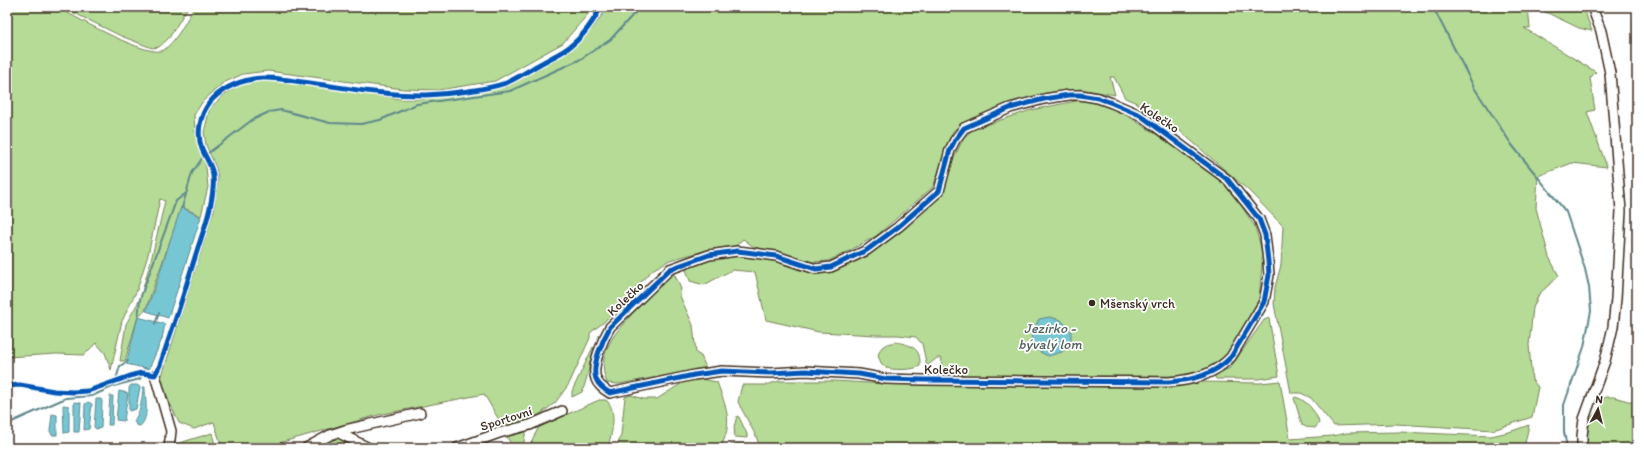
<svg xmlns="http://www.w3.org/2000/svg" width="1644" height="455" font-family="Itim,sans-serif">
	<rect width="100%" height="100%" fill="#fff"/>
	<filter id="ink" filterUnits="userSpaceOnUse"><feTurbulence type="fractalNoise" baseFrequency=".025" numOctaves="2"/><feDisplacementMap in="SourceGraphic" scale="8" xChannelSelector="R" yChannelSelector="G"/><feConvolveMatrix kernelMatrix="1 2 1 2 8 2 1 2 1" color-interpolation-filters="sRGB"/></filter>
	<g filter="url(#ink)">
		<g fill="#b5db96" stroke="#78825a">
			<path d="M7,7H53L62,10C78,18 149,59 164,50C177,40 186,21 194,7H594L563,43L495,81L438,90L403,89L268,71L243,74L223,83L203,101L194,115L195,132L206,167L208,187L201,216L182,207L145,311L138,316L125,361H120L126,324L140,299L152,256L165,201L160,199L148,255L137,290L122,321L111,370L105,353L96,343L84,355L57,354L7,357Z"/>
			<path d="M62,7H188L169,38L159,47L152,48L121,36Z"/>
			<path d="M608,7H1528L1530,28H1524L1596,72L1590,78L1595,110L1587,112L1607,167L1572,163L1538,176L1536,208L1549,257L1559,276L1539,294L1533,308L1529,345L1532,380L1538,387L1532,417L1493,430L1396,424L1334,426L1311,398L1301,393H1291L1274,304L1275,287L1281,265L1283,226L1249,191L1173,125L1142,113L1139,104L1125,98L1114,77H1110L1115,95L1080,89L1043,96L1019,101L965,122L953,131L933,187L876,236L847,252L828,261L813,262L754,247L743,239L734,247L704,251L670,260L652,270L604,322L590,333V338L569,384L555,403L532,420L503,427L484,394L378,415L279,443L270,448H222L214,422L194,429L179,423L160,382L214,210L218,177L216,168L206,145L204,132L210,108L225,94L241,85L257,81H279L400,99H423L507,87L573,48L592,29Z"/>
			<path d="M1535,7H1580L1586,15L1592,31L1579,28Z"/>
			<path d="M1634,17H1637V44H1633Z"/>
			<path d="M1081,100L1101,104L1120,111L1162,138L1223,183L1241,205L1255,227L1263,254L1259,299L1238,338L1223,359L1194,376L946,377L941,370L942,358H937L927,366L922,344L916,337L898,335H876L819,332L766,320L755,272L732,270L704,285L690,281L685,267L703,261L746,255L767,258L799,270L815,273L831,272L868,256L906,228L943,192L953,160L964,137L974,129L1031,110Z"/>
			<path d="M669,275H675L681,289L680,296L693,325L696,353L701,356L706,368L619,384L607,383C593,352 622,324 642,304C651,294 660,284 669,275Z"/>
			<path d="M1269,318L1279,376L1258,379H1216L1214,375L1230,368L1264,320Z"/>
			<path d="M896,342C912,345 921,348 920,366C915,370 891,371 885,367C881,365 880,360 878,356C880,345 886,344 896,342Z"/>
			<path d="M593,347L594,349C589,363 588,378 582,392L572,397V391Z"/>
			<path d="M700,379L717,382C726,407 734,423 720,448H617L621,434L625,397L631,395L643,399H657L685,381Z"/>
			<path d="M779,381H835L885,384L1175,386L1202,382L1260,383L1280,381L1290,439L1332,436L1347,433L1399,432L1491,436L1509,432L1529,425L1524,448H760L756,436L738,402L742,385H766Z"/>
			<path d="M1295,397C1306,399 1317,413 1319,423L1315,428L1306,427L1302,425L1294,398Z"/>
			<path d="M1605,397H1614L1635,403L1637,401V448H1588L1587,436L1590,418L1596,413Z"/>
			<path d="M599,400H606C618,410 612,436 607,448H530L533,438L539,427Z"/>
			<path d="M737,416L739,417L747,434V438L735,437L734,427Z"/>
			<path d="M526,429L523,448H513L506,435Z"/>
			<path d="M212,433L216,448H173L176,444Z"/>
			<path d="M334,438L343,439L347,448H314Z"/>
			<path d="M738,444H748L750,448H729L730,445Z"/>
		</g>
		<g fill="#77c6d3" stroke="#5f888b">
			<path d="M181,207L201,217L168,318L146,311L158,278Z"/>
			<path d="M138,317L165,324L162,339L149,369L126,364Z"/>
			<path d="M1050,317L1061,320L1071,331V344L1062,352L1048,356L1038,351L1031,343L1032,333L1039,319Z"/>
			<path d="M131,385H137L140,387L136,409L129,411V388Z"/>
			<path d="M143,387H145C145,398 150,418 140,426L136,425L134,421C141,410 142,400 143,387Z"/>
			<path d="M119,391L128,393L124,421L116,420Z"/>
			<path d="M110,396H113L112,425H108Z"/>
			<path d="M96,399H101L102,401L101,428L96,429L94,427Z"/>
			<path d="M74,402L81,403L79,432H74Z"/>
			<path d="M88,402L92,404L89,429L84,430L85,404Z"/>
			<path d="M63,405L69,406V432L64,433Z"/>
			<path d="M52,414L57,415V435H52L50,431Z"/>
		</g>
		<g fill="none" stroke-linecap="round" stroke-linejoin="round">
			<g stroke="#5f888b" stroke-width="2">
				<path d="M1433,7L1475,89L1512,145L1566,212L1585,269L1589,287L1591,311L1584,347L1564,405V432L1567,448"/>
				<path d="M182,208L192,173L203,157L252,120L269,112L281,110L330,123L361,124L380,120L417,104L510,91L579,60L610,40L640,7"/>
				<path d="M138,319L140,299L176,201L185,194"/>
				<path d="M155,324L159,313"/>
				<path d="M114,386L140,379L145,368"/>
				<path d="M7,424L66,398L92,396L114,386L120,366L128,361"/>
			</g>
			<g stroke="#3b2a1e" stroke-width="12">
				<g id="minor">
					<path d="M1069,95H1080L1098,98L1112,103L1140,115L1228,180L1259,219L1265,235L1268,261L1269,275L1264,302L1231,357C1214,375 1193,380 1169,382L924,380L886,379L859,374L805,371L771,373L722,371L694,375L610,393C605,390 598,385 596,379C591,366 603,339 610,327L670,269L709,255L737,251L746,252L776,256L816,269L831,267L867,250L898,227L939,191L950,150L955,140L964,128L1010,108L1044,99Z"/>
					<path d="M155,375L171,431L169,448"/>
					<path d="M339,433L369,448"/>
					<path d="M306,448L330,435L345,430L420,413"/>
					<path d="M457,448L499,433L530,425L562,411"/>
					<path d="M1582,448V436L1584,419L1605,361L1613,327L1616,299L1621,211L1610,73L1601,31L1592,7"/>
				</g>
			</g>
			<use href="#minor" stroke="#fff" stroke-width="9"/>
			<g stroke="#fff" stroke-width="8">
				<g id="cycleway">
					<path d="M1069,95H1080L1098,98L1112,103L1140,115L1228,180L1259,219L1265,235L1268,261L1269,275L1264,302L1231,357C1214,375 1193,380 1169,382L924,380L886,379L859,374L805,371L771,373L722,371L694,375L610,393C605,390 598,385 596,379C591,366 603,339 610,327L670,269L709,255L737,251L746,252L776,256L816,269L831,267L867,250L898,227L939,191L950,150L955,140L964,128L1010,108L1044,99Z"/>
					<path d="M7,386L20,385L54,391L73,392L88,391L133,375L142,373L155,375L160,365C173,328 185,291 196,254C203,232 211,211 213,189C215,168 209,165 202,149C196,133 200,115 210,102C221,89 237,82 253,79C269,76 287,80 302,82C343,87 385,96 426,95C449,94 485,90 506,83C518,78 529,70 540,64C547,60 555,56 562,52C579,42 592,24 601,7"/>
				</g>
			</g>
			<use href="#cycleway" stroke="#0057b8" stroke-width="5"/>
		</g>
	</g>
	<circle fill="#3b2a1e" stroke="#fff" stroke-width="1.5" cx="1092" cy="303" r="4"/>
	<g text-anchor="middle" stroke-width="3.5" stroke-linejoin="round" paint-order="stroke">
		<g font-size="13" fill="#3b2a1e" stroke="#fff">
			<text transform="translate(1160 117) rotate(34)" y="5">Kolečko</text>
			<text transform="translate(625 298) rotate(-43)" y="5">Kolečko</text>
			<text x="946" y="374">Kolečko</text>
			<text transform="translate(506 418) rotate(-18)" y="5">Sportovní</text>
		</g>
		<g font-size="13" fill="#3b2a1e" stroke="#fff" text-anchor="start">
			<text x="1100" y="308">Mšenský vrch</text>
		</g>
		<g font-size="14" font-style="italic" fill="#50615d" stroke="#fff">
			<text x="1050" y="333">Jezírko -<tspan x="1050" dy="16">bývalý lom</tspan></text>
		</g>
	</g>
	<rect width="1644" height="455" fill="none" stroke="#fff" stroke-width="24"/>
	<rect x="12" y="12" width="1620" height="431" fill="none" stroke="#3b2a1e" stroke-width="1.5" filter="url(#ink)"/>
	<g transform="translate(1598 409) rotate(7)" stroke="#ffffff" stroke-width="3" paint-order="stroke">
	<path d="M0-3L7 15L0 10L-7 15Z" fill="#3b2a1e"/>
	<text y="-6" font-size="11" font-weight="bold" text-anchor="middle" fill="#3b2a1e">N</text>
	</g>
</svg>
